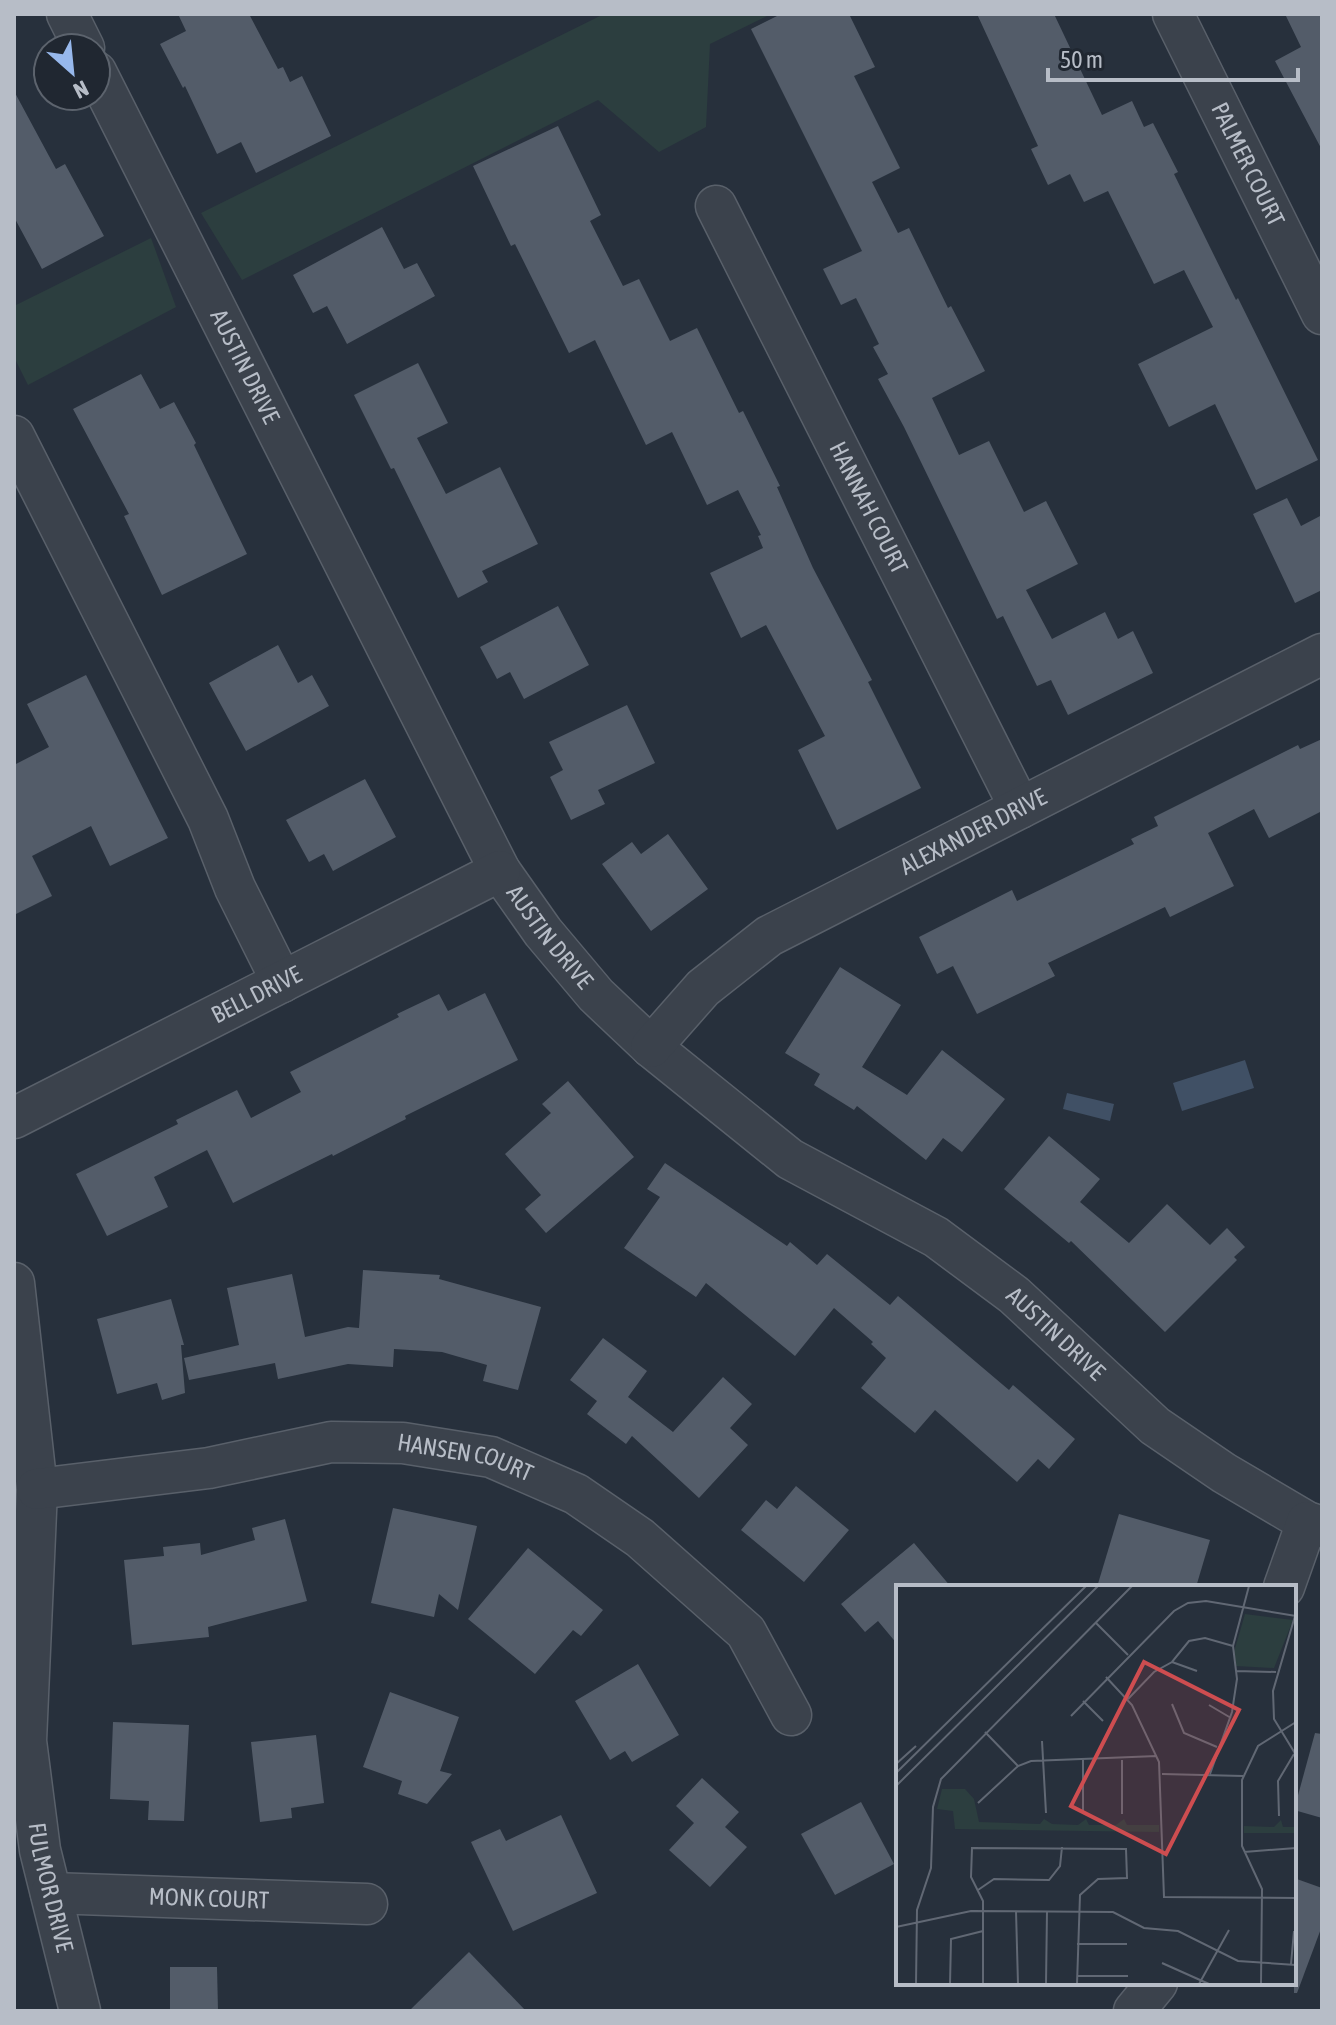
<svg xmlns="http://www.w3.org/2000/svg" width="1336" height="2025" font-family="'Asap Condensed',sans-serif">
	<rect width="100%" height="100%" fill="#27303c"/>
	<g fill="#2c3e3f">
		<path d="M604,14H771L710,44L706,127L659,152L598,100L242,280L201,213Z"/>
		<path d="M151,238L176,307L28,385L14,357V306Z"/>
	</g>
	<g fill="#405065">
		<path d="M1245,1060L1254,1088L1182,1111L1173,1083Z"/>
		<path d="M1067,1093L1114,1104L1110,1121L1063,1109Z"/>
	</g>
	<g fill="#535c69">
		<path d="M178,14H249L278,69L283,67L290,82L302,76L331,136L256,173L241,142L217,154L185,86L183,88L160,44L186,31Z"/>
		<path d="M781,14H849L875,67L854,76L900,168L872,182L898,233L909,228L948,308L951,306L985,371L932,398L959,455L989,441L1024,512L1046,501L1078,564L1026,590L1052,639L1105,612L1118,639L1133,631L1153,673L1068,715L1051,680L1037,686L1003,616L997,619L904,427L878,379L888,374L873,347L879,344L856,298L841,305L823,269L862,251L751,29Z"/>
		<path d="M977,14H1054L1102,115L1132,101L1144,127L1153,123L1178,172L1174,174L1236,300L1238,298L1318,460L1256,490L1215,404L1169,427L1138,364L1213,327L1184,270L1154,284L1108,191L1084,202L1070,174L1048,185L1031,149L1038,146Z"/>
		<path d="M1285,14H1322V150L1275,61L1301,47Z"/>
		<path d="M14,91L56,169L65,164L104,236L42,269L14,217Z"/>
		<path d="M558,126L601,215L590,221L623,286L639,279L670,341L697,328L739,413L743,411L780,486L777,487L813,568L872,680L868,682L921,788L837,830L798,750L825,736L766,625L741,638L710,573L763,548L758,536L761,535L738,490L707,505L672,432L646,445L595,340L569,353L515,244L511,246L473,166Z"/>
		<path d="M382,227L404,269L417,263L435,296L347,344L327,306L313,313L293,275Z"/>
		<path d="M418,363L448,423L417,438L446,494L500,467L538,544L482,571L488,582L458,598L394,468L391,469L354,395Z"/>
		<path d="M141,374L160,409L174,402L196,443L194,445L247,554L162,595L124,516L129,514L73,409Z"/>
		<path d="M1287,498L1301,526L1322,515V590L1295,603L1253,514Z"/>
		<path d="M558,606L589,665L524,699L510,672L497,679L480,647Z"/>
		<path d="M278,645L298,683L312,675L329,706L246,751L209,683Z"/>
		<path d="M86,675L168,838L110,866L91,826L32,856L52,896L14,915V765L49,747L27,704Z"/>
		<path d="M627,705L655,763L598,790L605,804L571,820L550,777L563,770L549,742Z"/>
		<path d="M1322,739V811L1269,838L1254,809L1208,833L1234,886L1170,917L1165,907L1048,963L1055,976L977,1014L953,966L937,974L919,937L1012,890L1017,901L1134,844L1131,839L1158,826L1154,817L1298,745L1300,749Z"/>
		<path d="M365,779L396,837L333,871L324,854L309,862L286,820Z"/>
		<path d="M668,834L708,889L651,931L602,864L632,842L641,854Z"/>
		<path d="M840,967L901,1005L862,1067L907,1095L942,1050L1005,1099L962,1152L943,1138L926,1160L857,1106L854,1110L814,1085L820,1074L785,1053Z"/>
		<path d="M485,993L518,1060L405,1116L406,1119L333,1156L332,1154L233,1203L207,1150L154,1177L168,1207L107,1236L76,1174L178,1124L176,1120L237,1090L251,1118L301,1092L290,1072L399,1017L397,1014L439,994L448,1011Z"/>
		<path d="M568,1081L634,1157L546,1233L525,1209L541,1195L505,1154L551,1113L542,1104Z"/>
		<path d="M1049,1136L1100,1179L1080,1202L1129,1243L1167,1204L1210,1245L1227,1228L1245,1247L1234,1257L1237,1260L1165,1332L1071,1241L1069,1243L1004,1189Z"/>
		<path d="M665,1163L787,1246L790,1242L817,1265L827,1254L890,1305L898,1296L1009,1390L1013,1385L1075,1439L1049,1469L1038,1459L1017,1482L935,1410L915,1433L861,1388L886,1358L871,1344L873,1342L834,1308L795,1356L706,1283L696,1297L624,1248L660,1197L647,1189Z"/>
		<path d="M363,1270L440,1275L439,1279L541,1307L518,1390L483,1381L487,1365L442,1352L394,1349L393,1367L348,1364L278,1379L275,1363L189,1380L184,1358L239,1345L227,1288L292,1274L305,1337L348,1327L359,1328Z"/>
		<path d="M171,1299L184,1345H181L185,1393L162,1400L157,1383L117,1394L97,1319Z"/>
		<path d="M603,1338L647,1371L628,1397L673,1432L723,1377L752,1404L730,1428L748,1445L699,1498L632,1436L626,1444L587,1414L597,1401L570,1380Z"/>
		<path d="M796,1486L849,1530L804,1582L741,1530L766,1500L777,1509Z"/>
		<path d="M393,1508L477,1526L458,1610L439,1594L434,1617L371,1603Z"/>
		<path d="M1119,1514L1210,1540L1196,1587H1097Z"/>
		<path d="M285,1519L307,1601L208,1627L209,1637L132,1645L124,1560L164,1556L163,1547L200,1543L201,1555L255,1540L252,1528Z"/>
		<path d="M914,1543L951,1587H898V1645L878,1621L865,1632L841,1604Z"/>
		<path d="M528,1548L603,1610L581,1636L573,1630L535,1674L468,1619Z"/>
		<path d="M638,1664L679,1735L632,1762L625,1751L610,1760L575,1701Z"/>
		<path d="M390,1692L459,1717L440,1771L452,1774L427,1804L398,1794L402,1781L363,1767Z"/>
		<path d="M113,1722L189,1725L184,1821L148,1820L149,1801L110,1799Z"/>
		<path d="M1315,1733L1322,1734V1818L1294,1810Z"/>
		<path d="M316,1735L324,1803L291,1808L292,1818L260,1822L251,1742Z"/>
		<path d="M702,1778L739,1812L725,1827L747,1847L710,1887L669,1850L694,1823L676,1806Z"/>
		<path d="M861,1802L894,1864L835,1895L801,1834Z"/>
		<path d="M561,1815L597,1893L513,1931L471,1842L500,1829L506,1841Z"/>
		<path d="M1294,1878L1322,1888V1926L1297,1993H1294Z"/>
		<path d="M469,1952L526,2011H409Z"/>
		<path d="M170,1967H217L218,2011H170Z"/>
	</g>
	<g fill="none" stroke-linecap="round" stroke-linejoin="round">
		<g stroke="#59606a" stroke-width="43">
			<g id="minor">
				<path d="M67,14L84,48"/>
				<path id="s1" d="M1173,14L1322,314"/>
				<path id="s2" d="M96,72L500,871L543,932L596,995L651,1047L790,1159L936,1237L1014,1295L1155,1426L1224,1473L1307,1522L1322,1527"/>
				<path id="s3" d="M716,206L1020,808"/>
				<path d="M14,436L208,819L235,888L282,982"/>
				<path id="s4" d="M651,1047L703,988L769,936L1322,654"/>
				<path id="s5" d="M14,1118L500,871"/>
				<path id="s6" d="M14,1283L37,1489L26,1741L40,1850L80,2011"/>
				<path id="s7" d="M37,1489L209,1468L331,1442L403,1443L491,1457L576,1494L640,1538L746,1632L791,1715"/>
				<path d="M1284,1587L1307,1522"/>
				<path id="s8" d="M51,1893L367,1904"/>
				<path d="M1134,2011L1157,1983"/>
			</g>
		</g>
		<use href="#minor" stroke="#3b424c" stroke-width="40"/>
	</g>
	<g text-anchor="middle" stroke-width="6" stroke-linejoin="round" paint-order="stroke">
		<g font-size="24" fill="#b7bdc7" stroke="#202731">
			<text dy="8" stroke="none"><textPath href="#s1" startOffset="168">PALMER COURT</textPath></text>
			<text dy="8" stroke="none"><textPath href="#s2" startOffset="330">AUSTIN DRIVE</textPath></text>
			<text dy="8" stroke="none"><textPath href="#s3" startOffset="338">HANNAH COURT</textPath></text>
			<text dy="8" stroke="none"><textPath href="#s4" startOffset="392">ALEXANDER DRIVE</textPath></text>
			<text dy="8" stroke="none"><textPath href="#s2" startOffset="978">AUSTIN DRIVE</textPath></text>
			<text dy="8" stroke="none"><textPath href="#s5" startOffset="272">BELL DRIVE</textPath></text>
			<text dy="8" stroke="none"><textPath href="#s2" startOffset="1626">AUSTIN DRIVE</textPath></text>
			<text dy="8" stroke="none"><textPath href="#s7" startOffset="434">HANSEN COURT</textPath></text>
			<text dy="8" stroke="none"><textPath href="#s6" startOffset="608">FULMOR DRIVE</textPath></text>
			<text dy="8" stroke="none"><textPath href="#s8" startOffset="158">MONK COURT</textPath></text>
		</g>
	</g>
	<g transform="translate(896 1585)">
		<rect width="400" height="400" fill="#27303c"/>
		<path d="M349,29L397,35L378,83L340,81L338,67ZM46,204H69L78,214L83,237L144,239L148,234L156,239L182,240L190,234L193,240H220L228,234L231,240H263V247L59,244L57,226L41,224ZM385,235L387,242H400V248H348V241L378,242Z" fill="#2c3e3f"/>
		<path fill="none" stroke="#616874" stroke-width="2" d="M399,31L377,106L378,134L400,170M199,37L232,70M276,77L301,86M340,86L380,87M210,92L236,120L263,177L268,312L400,313M232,114L258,87L276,77L293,56L309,53L337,61M187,116L207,136M276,119L288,148L321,162M313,120L335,133M175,131L278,26L292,18L310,16L400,31M89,147L122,181M146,156L150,228M0,179L20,161M0,188L190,1M266,189L347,191M314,189L336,127L341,94L337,61L353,1M0,201L202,1M82,218L122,181L135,176L261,171M187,229V175M226,229V175M383,231L382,196L398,169M348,267L400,263M82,305L98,294L153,295L164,281L166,262M120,326L122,399M0,342L75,326L217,327L248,343L282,346L342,376L400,380M181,359H231M266,378L313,399M395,379L398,346M181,391H232M20,399L21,325L35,283L37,222L45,194L236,1M54,399L55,354L87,346M87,399V316L75,292L76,263L230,264L231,293L202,294L184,310L181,399M150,399L151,326M303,399L333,345M365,399L366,304L346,261V195L362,161L400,137"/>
		<path fill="#ce4d50" fill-opacity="0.15" stroke="#ce4d50" stroke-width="4" d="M248,77L343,125L270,269L175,221Z"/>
		<rect width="400" height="400" fill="none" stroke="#b7bdc7" stroke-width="4"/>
	</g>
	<rect width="1336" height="2025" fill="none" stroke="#b7bdc7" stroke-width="32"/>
	<g transform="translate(72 72) rotate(153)"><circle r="38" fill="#202731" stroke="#5c636d" stroke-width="2"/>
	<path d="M0-6L14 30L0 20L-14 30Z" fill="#97b8ec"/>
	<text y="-12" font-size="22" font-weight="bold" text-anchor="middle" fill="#b7bdc7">N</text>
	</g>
	<path d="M1048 68v12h250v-12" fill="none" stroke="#b7bdc7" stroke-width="4"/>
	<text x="1060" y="68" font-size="24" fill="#b7bdc7" stroke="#202731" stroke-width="6" paint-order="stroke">50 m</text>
</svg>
